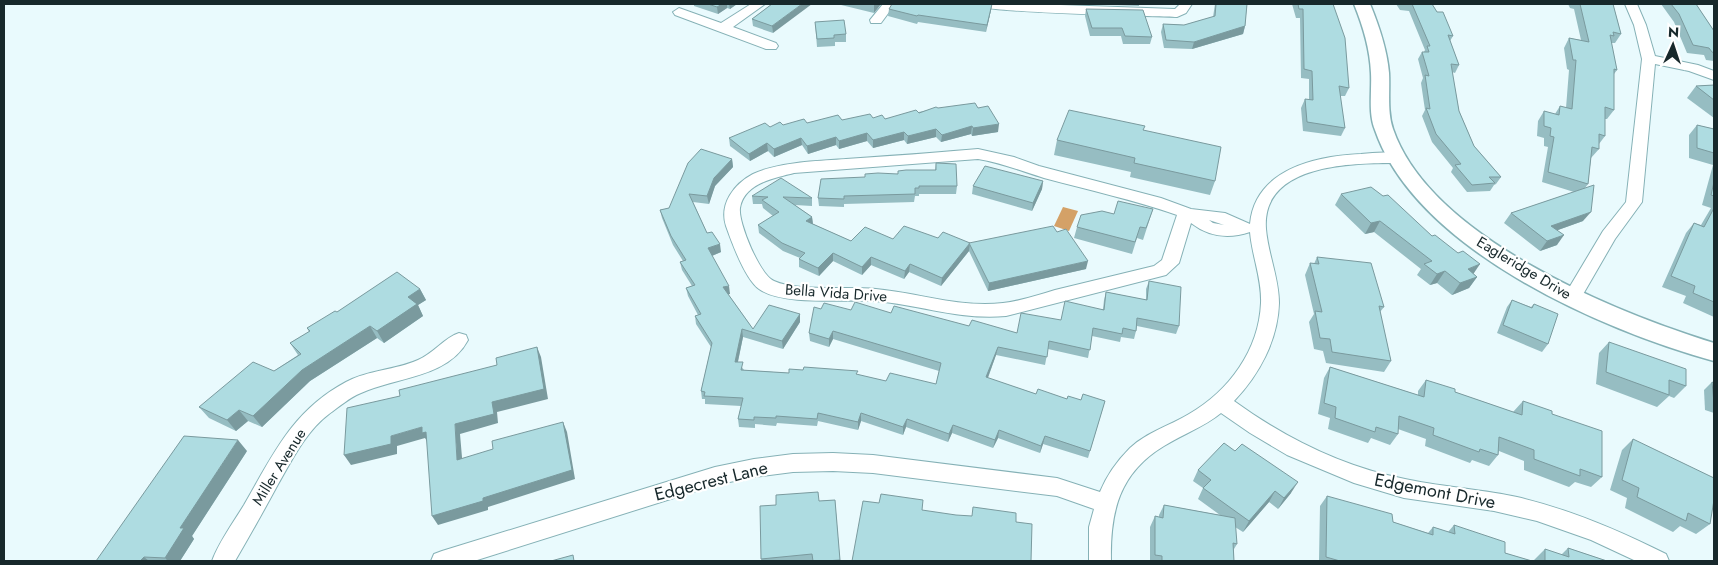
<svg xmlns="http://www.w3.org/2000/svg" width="1718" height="565" font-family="Jost,sans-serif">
	<rect width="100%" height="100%" fill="#e9fafd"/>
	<path fill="#d4a167" d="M1063,207L1078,211L1069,231L1054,226Z"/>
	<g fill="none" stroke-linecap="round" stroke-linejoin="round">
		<g stroke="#85b1b6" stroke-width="2">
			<g id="minor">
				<path d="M751,4H765L733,27L776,43L778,46L776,49H766L675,15L673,12L679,8L721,23Z"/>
				<path d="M883,4H895L881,23H871L870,20Z"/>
				<path d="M970,4H1032L1175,9L1180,4H1192L1186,13L1177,17C1152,16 978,13 970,4Z"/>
				<path d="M1625,4H1637L1646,25L1655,56L1698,65L1714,71V80L1689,71L1655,64L1642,202L1615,239L1578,303L1572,304L1566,303L1563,298L1603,231L1626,202L1642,59L1634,25Z"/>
				<path d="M978,149L1014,157L1039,166L1161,198L1191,209L1225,213L1250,224C1255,169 1316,156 1361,154C1375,153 1390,151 1403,155L1406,158L1403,161L1398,163C1354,163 1261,163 1266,229C1268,254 1279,278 1279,303C1278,340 1259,375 1234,401C1285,438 1343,467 1405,479C1442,487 1480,489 1517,497C1569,509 1618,530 1666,554L1669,561H1636L1591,540L1537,521L1494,511L1404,498L1354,483L1287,455L1250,433L1221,413C1204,427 1183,434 1164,446C1119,473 1110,512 1111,561H1089V527L1094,509L1057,496L873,473L833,471L793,472L754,477L715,485L474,561H431L434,554L442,551L715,467L754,459L793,454L833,453L873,455L1057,478L1100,492C1107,475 1117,461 1130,448C1147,432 1169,426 1189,414C1229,391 1259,350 1261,303C1262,279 1252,256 1250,232C1229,239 1209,237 1191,223L1179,263L1166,275L1006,316C957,320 922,305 875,301C846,299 783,306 759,289C745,279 732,243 726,226C719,204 734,184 753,174C778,162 819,161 846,159C890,156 934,153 978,149ZM978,159C1002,163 1021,171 1044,178C1089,190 1134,200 1177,215L1162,260L1154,266C1121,274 1088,282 1055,290C1038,295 1021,301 1003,303C960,308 919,293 876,289C848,286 798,292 774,281C760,275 738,223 740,208C744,183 775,178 794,173ZM1209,220L1224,225L1213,223Z"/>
				<path d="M459,333L466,335L468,340C448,378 396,377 361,393C350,397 339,407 329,414C305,432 291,462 276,488C263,512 249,537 235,561H212C219,542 233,523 244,505C273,455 292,411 346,382C368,370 396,370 418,360C434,353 444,338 459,333Z"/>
			</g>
		</g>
		<g stroke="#85b1b6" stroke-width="3">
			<path id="major" d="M1354,4H1370C1379,26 1387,49 1389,73C1390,91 1387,111 1393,129C1430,237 1614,312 1714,343V361C1601,330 1416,249 1375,130C1368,113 1372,92 1371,73C1370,49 1363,26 1354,4Z"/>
		</g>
		<use href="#minor" fill="#fff" fill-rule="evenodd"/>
		<use href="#major" fill="#fff" fill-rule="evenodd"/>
	</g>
	<g fill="#96bdc2">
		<path d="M694,4H737L730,9L727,8L718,14L694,6Z"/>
		<path d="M772,4L773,33L753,26L752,19Z"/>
		<path d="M837,4H881L874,13Z"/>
		<path d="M992,4L991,10L986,32L918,22L917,24L888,16L889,9Z"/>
		<path d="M1082,4H1139V6Z"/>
		<path d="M1215,4H1247L1245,26L1243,34L1192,49L1164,48L1161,32L1163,24L1184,25L1213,17Z"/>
		<path d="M1292,4H1333L1349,88L1345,96H1340L1345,128L1341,136L1303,131L1301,108L1305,99L1309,100V79L1301,78L1300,18H1296Z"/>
		<path d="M1396,4H1432L1453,36L1450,41L1459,65L1455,73L1452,72L1459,111L1474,146L1501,177L1496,184L1494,185L1490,191L1467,192L1451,172L1453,168L1432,142L1422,116L1425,110L1421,83L1423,78L1418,59L1422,52H1424L1425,50L1409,11L1400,10Z"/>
		<path d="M1568,4H1613L1621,34L1615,43H1611L1617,70L1614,74V110L1607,119H1605V136L1599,144V149L1591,158L1588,184L1585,188L1583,221L1558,230L1557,245L1540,251L1504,223L1511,213L1574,192L1542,182L1548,147L1544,146V138L1537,136L1538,121L1544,111L1555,114L1560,106L1566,108L1569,70L1567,69L1564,48L1569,38L1581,40L1574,9L1570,8Z"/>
		<path d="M1661,4H1696L1714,31V61L1706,60L1704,55L1687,53L1674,22Z"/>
		<path d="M1086,9L1152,37L1150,44H1123L1121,36H1090L1085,16Z"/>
		<path d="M815,22L846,34V42H835V46L817,47Z"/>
		<path d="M1714,85V118L1687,98L1696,86Z"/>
		<path d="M938,108H978L998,132L972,136L971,134L941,142L936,137L907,144L904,140L873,148L867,141L839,149L836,145L808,154L802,145L774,157L768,151L750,161L730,146L729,138L770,127L842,120L873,118L885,119Z"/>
		<path d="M1697,125L1714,129V317L1683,303L1686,296L1662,287L1686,233L1694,223L1701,225L1711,208L1702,205L1713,165L1689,158V135Z"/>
		<path d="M1143,130L1215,181L1210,195L1130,177L1131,172L1054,155L1057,140Z"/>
		<path d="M732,159L733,167L715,186L709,204L693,202L707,233L721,252L712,256L730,294H728L753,329L800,314V322L783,349L743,337L738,362L744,370L789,373L858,375L886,381L936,384L939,371L833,339L829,347L810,341L809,333L821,309L891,313L969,326L1017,333L1103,309L1104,300L1106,292L1146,300V289L1149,281L1179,326L1176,334L1137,326L1136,331L1134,339L1121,337L1120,342L1092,336L1088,358L1048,349L1045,365L996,355L988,378L1036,394L1067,399L1105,401L1088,458L1043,444L1040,453L998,438L993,448L952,433L948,442L906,427L903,435L861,421L858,430L818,421L817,426L777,423L776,426L755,424V428L739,427L738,419L741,406L705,404V399H702L701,391L711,347L696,324L695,316L698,315L688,296L686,288L692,286L682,270L680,262L683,261L673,245L662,218L660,210L669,208Z"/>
		<path d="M936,163L957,186L956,194H919V196H915L914,202L844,204V207L819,206L818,198L865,177L935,170Z"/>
		<path d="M1043,181L1042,189L1032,211L972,194L973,186Z"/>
		<path d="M1341,194L1432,236L1477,277L1469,288L1452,295L1437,283L1430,285L1417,275L1421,269L1374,232L1365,234L1335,205Z"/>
		<path d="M752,196L812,198V206L795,205L812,217L813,224L851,241L938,238L969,243L1086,269L988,291L969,251L941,286L909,272L904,279L871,265L862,275L833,261L819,276L799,267V259L800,258L783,251L759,233L758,225L773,216L763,208L762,204H753Z"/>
		<path d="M1153,209L1143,240L1137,238L1132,254L1074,238L1077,227L1114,214Z"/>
		<path d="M1317,257L1384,307L1380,312L1391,361L1384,372L1326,363L1323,351L1314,349L1309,322L1314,314L1305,275L1310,263L1314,264Z"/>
		<path d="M420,289L426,300L418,305L423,316L384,343L377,338L310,381L262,427L248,421L236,431L209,418L199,407L274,371L298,355L290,343L309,332L307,328L337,312Z"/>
		<path d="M1512,300L1531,307L1534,304L1548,344L1542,352L1497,333L1507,307Z"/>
		<path d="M1609,342L1686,386L1674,398L1669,396L1657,407L1596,384L1599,353Z"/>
		<path d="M1330,367L1418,395V391L1426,380L1455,392L1513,412L1523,401L1552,414L1602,477L1591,487L1575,482L1569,487L1524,470V461L1499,451L1498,455L1489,466L1472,460L1470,463L1425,446L1426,439L1398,429V434L1390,445L1371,438L1368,443L1328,429L1330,418L1318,414L1324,378Z"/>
		<path d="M1712,382L1714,383V413L1705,410L1704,390Z"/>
		<path d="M1633,439L1710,524L1696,534L1680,526L1673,532L1625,508L1627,498L1610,490L1622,450Z"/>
		<path d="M247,451L192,536L194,539L180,561H96Z"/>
		<path d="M1198,470L1291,493L1278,509L1269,502L1243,532L1235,527L1237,544L1234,549V561H1150V527L1155,516L1159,517V515L1164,505L1220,515L1198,499L1203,488L1193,481Z"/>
		<path d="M1327,496L1393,522L1428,533L1433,527L1448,532L1454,525L1505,553L1532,561H1319L1320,506Z"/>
		<path d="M835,500L840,561H762L761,559L819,501Z"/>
		<path d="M1568,548L1607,561H1534V560L1545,549L1561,555Z"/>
	</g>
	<g fill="#7a9a9e">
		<path d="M722,4H727V8L718,14L717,7Z"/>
		<path d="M729,4H737L730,9Z"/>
		<path d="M802,4H812L773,33L772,26Z"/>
		<path d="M875,4H881L874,13V5Z"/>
		<path d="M992,4L991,10L986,32L987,25Z"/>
		<path d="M1245,26L1243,34L1192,49L1194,42Z"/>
		<path d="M999,124L998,132L972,136L973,128Z"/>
		<path d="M972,126L971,134L941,142L942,135Z"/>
		<path d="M936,129V137L907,144L908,136Z"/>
		<path d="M904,132V140L873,148V140Z"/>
		<path d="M867,133V141L839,149V141Z"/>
		<path d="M836,137V145L808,154L807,146Z"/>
		<path d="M801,138L802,145L774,157V149Z"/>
		<path d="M767,143L768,151L750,161L749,154Z"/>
		<path d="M732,159L733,167L715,186L709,204L707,196L714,178Z"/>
		<path d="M1043,181L1042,189L1032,211L1033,203Z"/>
		<path d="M1591,212L1583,221L1544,235L1551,226Z"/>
		<path d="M812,217L813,225L806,221Z"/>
		<path d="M1380,221L1374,232L1365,234L1371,223Z"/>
		<path d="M1564,235L1557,245L1540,251L1547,241Z"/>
		<path d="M970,243L969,251L941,286L942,278Z"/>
		<path d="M720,244L721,252L709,257L708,248Z"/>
		<path d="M833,253V261L819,276L818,268Z"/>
		<path d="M871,257V265L862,275V267Z"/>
		<path d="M1088,261L1086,269L988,291L989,283Z"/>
		<path d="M910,264L909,272L904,279L905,271Z"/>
		<path d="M1480,264L1472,276L1468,269Z"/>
		<path d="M1445,271L1437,283L1430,285L1437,274Z"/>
		<path d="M1477,277L1469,288L1452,295L1460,283Z"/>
		<path d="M729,286L730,294L725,295L723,287Z"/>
		<path d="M420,289L426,300L418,305L423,316L384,343L377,331L408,297Z"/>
		<path d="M800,314V322L783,349L782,341Z"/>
		<path d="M370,326L377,338L310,381L262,427L253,416L302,370Z"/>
		<path d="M742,329L743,337L736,370L735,362Z"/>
		<path d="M833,331V339L829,347V339Z"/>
		<path d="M537,347L541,357L548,399L497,412L498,423L460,434L463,469L457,460L455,424L492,402Z"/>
		<path d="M998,347L996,355L985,385L986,377Z"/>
		<path d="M239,410L248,421L236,431L227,420Z"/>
		<path d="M861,413V421L858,430V422Z"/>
		<path d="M907,419L906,427L903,435V427Z"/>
		<path d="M563,422L567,432L575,479L488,507V510L438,525L432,516L483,498Z"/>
		<path d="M953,425L952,433L948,442L949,434Z"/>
		<path d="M422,427L426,432L428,443L425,438L397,446V454L351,465L344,455L391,436Z"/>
		<path d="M999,430L998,438L993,448L995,440Z"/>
		<path d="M1045,436L1043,444L1040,453L1041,446Z"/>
		<path d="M238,440L247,451L192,536L194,539L180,561H168L165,558L180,528Z"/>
		<path d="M1298,482L1291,493L1278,509L1284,498Z"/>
		<path d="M1275,491L1269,502L1243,532L1249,521Z"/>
		<path d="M144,557L149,561H140Z"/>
	</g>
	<g fill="#aedce1" stroke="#7a9a9e">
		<path d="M708,4H722L717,7Z"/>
		<path d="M772,4H802L772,26L752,19Z"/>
		<path d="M892,4H992L987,25L918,15L917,16L889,9Z"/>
		<path d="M1216,4H1247L1245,26L1194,42L1166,40L1163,24L1184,25L1215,16Z"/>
		<path d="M1298,4H1333L1345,38L1349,88L1339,86L1345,128L1307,122L1305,99L1313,100L1312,71L1304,69L1303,9H1299Z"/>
		<path d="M1412,4H1432L1437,12H1443L1453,36L1448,35L1459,65L1451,64L1459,111L1474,146L1501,177H1489L1495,183L1472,185L1455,165L1461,164L1436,134L1426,108L1430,109L1425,75L1429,76L1422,52H1429L1427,46H1430Z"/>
		<path d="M1580,4H1613L1621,34L1613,32L1614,36L1610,35L1617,70L1614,69V110L1605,107V136L1599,134V149L1592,147L1588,184L1548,172L1554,137L1550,136L1551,128L1544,126V111L1559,115L1560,106L1572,109L1576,60H1573L1569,38L1589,42Z"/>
		<path d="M1671,4H1696L1714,31V53L1712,52L1709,48L1693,45L1679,14Z"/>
		<path d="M1086,9L1143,10L1152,37L1125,36L1122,28H1092Z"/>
		<path d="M844,20L846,34L834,35V38L817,39L815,22Z"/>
		<path d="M1714,85V100L1696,86Z"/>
		<path d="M975,103L978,108L988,106L999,124L973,128L972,126L942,135L936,129L908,136L904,132L873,140L867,133L839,141L836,137L807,146L801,138L774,149L767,143L749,154L729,138L765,123L770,127L780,122L783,125L804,119L807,123L838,115L842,120L870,114L873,118L882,115L885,119L916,110L919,113L936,107L938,108Z"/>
		<path d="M1069,110L1145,126L1143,130L1221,147L1215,181L1134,163L1135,158L1057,140Z"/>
		<path d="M1697,125L1714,129V153L1697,148Z"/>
		<path d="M701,149L732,159L714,178L707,196L689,194L707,233L712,232L720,244L708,248L729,286L723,287L753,329L769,305L800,314L782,341L742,329L735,362H743L741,370L789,373V369L803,370L804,367L858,371L856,374L886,381L890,373L936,384L941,363L833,331L829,339L809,333L814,307L821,309L824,303L851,310L855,302L891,313L894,306L969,326L972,320L1017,333L1021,313L1061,320L1065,301L1104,310L1106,292L1147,300L1149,281L1181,287L1179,326L1137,318L1136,331L1123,328L1122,334L1093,328L1090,350L1049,341L1047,357L998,347L986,377L1036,394L1038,389L1067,399L1068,396L1081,400L1083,394L1105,401L1090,451L1045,436L1041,446L999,430L995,440L953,425L949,434L907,419L903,427L861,413L858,422L818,413L817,419L776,416V418L754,417V420L738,419L743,398L704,396L705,392L701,391L712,343L695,316L701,314L686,288L695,285L680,262L686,260L671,236L660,210L669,208L688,163Z"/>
		<path d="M936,163L956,164L957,186H919V188H915V194L844,196V199L818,198L821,179L865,177V174L878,173L898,174V171L906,170H936Z"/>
		<path d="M985,166L1043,181L1033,203L973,186Z"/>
		<path d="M781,178L812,198L783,197L812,217L806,221L851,241L865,227L893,239L904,226L938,238L943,232L970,243L942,278L910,264L905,271L871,257L862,267L833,253L818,268L799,259L805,253L782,243L758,225L779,212L762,200L768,197L752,196Z"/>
		<path d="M1714,182V196L1711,195Z"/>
		<path d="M1594,185L1591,212L1551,226L1564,235L1547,241L1511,213Z"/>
		<path d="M1371,187L1383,196L1388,195L1432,236L1435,235L1458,253L1463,251L1480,264L1468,269L1477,277L1460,283L1445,271L1437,274L1424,264L1432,261L1380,221L1371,223L1341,194Z"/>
		<path d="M1118,201L1153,209L1146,228L1140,227L1135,242L1077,227L1081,215L1102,211L1114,214Z"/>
		<path d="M1714,208V302L1693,293L1695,286L1671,276L1694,223L1704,227Z"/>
		<path d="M1053,226L1057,232L1066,229L1088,261L989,283L969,243Z"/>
		<path d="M1317,257L1371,263L1384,307L1379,306L1391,361L1332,352L1330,339L1320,338L1315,311L1322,312L1310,263L1319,264Z"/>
		<path d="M397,272L420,289L408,297L417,304L377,331L370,326L302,370L253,416L239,410L227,420L199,407L253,362L274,371L301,354L290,343L310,331L307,328L335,311L337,312Z"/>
		<path d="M1512,300L1532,308L1534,304L1558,314L1548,344L1503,325Z"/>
		<path d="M1609,342L1686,369V386L1669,380V395L1606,372Z"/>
		<path d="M537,347L544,389L492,402L494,414L455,424L457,460L493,449L492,441L563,422L572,470L483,498V501L432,516L426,432L422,433V427L391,436V444L344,455L347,408L400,396L399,390L497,365L496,358Z"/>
		<path d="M1330,367L1424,397L1426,380L1455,389V392L1522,415L1523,401L1552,411V414L1602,431V477L1580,469V476L1534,459V450L1499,437L1498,455L1480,449L1479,452L1433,435L1434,428L1399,416L1398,434L1376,427L1375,432L1335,418L1336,407L1324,403Z"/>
		<path d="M1712,382L1714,383V403Z"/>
		<path d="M184,436L238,440L180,528H184L165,558L144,557L140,561H96Z"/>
		<path d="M1633,439L1714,478V500L1710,524L1688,513L1686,521L1637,497L1639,488L1622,480Z"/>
		<path d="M1224,443L1235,451L1242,444L1298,482L1284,498L1275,491L1249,521L1203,488L1211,480L1198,470Z"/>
		<path d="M818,492L819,501L835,500L840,560L825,561H813L812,554L761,559L760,506L776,505V495Z"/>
		<path d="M881,494L923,500L922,510L956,515L972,516L973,507L1016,513V522L1032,524L1031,561H852L863,501L879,503Z"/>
		<path d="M1327,496L1392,514L1393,522L1433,535V527L1455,534L1454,525L1505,542V553L1532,561H1340L1326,557Z"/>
		<path d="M1164,505L1235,518L1237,544L1233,543L1234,561H1162V556L1155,555V516L1163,518Z"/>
		<path d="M1568,548L1607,561H1545V549L1569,557Z"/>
		<path d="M573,555L574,561H551Z"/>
	</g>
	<g text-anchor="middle" stroke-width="4.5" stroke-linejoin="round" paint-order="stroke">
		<g font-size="15" fill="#17282b" stroke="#fff">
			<text transform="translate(1524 268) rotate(31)" y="5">Eagleridge Drive</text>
			<text transform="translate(836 293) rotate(4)" y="5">Bella Vida Drive</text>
			<text transform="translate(279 467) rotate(-58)" y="5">Miller Avenue</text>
		</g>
		<g font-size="18" fill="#17282b" stroke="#fff">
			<text transform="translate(711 481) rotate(-14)" y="6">Edgecrest Lane</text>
			<text transform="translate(1435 491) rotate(11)" y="6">Edgemont Drive</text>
		</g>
	</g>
	<rect width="1718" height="565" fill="none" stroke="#17282b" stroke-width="10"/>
	<g transform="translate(1673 45) rotate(3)" stroke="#ffffff" stroke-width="4" paint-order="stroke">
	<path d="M0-4L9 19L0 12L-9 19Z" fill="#17282b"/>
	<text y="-8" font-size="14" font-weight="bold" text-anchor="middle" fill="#17282b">N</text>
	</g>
</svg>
